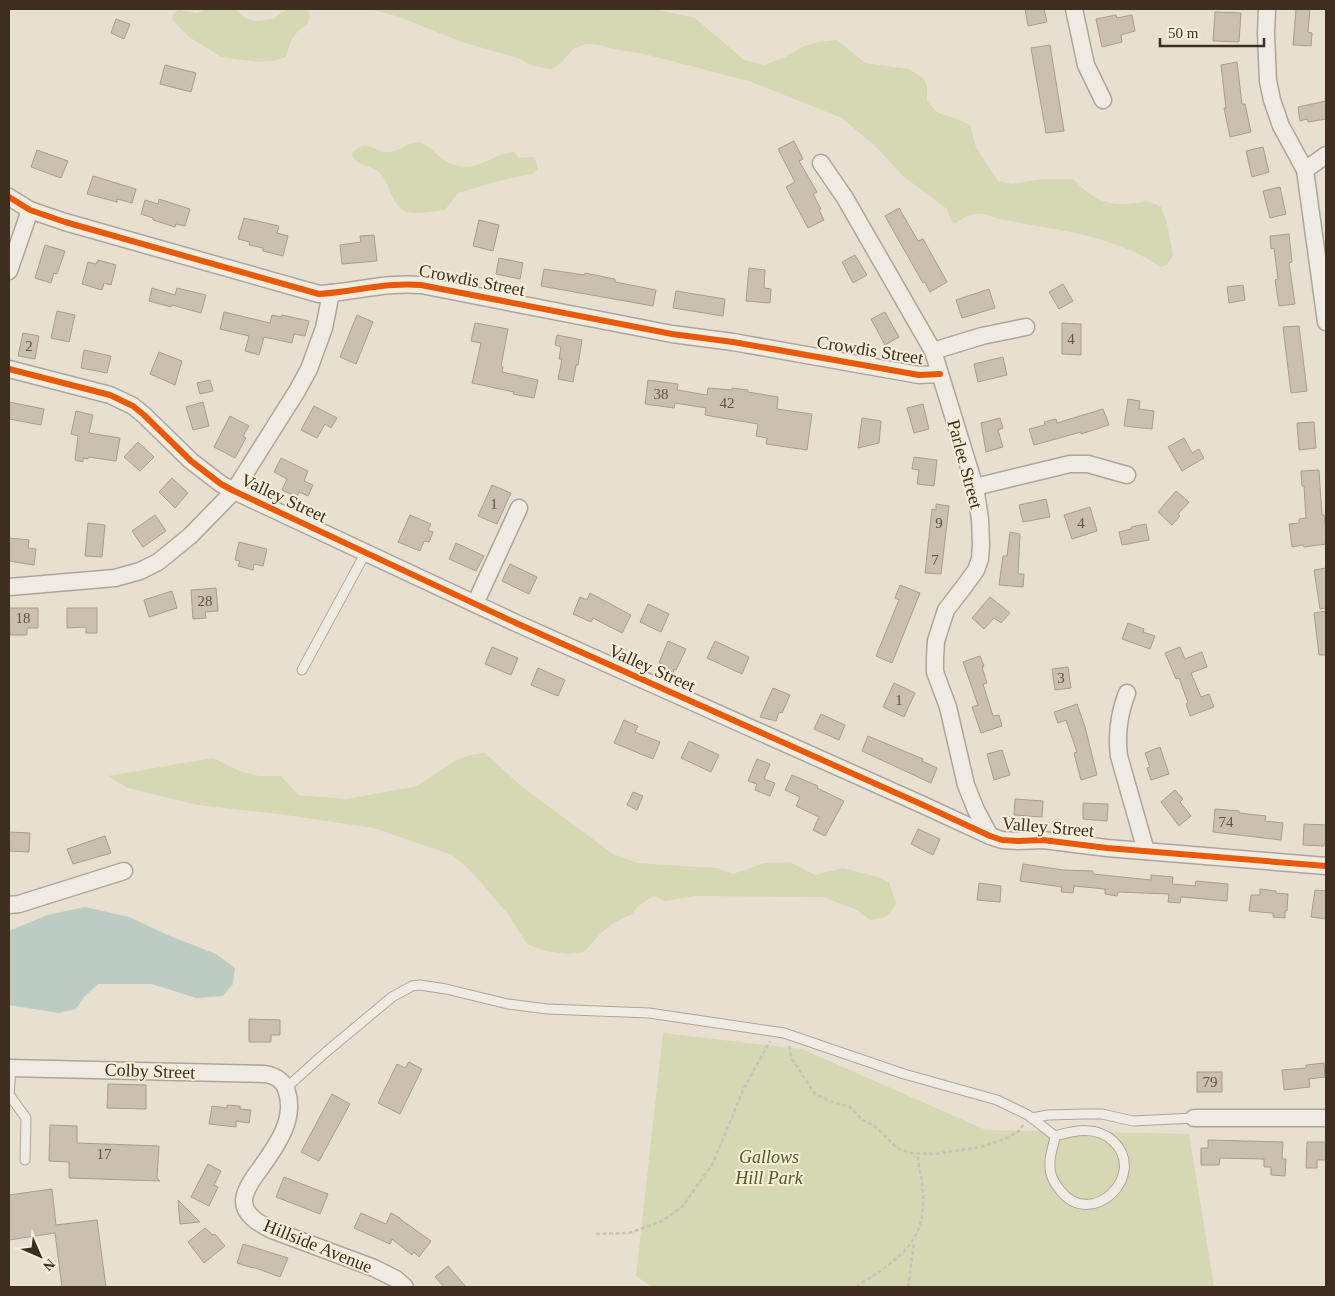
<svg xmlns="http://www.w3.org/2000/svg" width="1335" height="1296" font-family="'Times New Roman',serif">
	<rect width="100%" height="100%" fill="#e7e0d1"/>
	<g fill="#d6d7b3">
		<path d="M207,9H236C248,24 257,21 274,19C282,10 295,5 308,11L310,16L307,25C293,32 290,43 286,57L273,61L257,62L221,57L189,37L172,20L174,13L179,10L197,13Z"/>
		<path d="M371,9H654L695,18L744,60L765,65L785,57L802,47L818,42L837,40L865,63L909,69L923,78L927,86V101L938,113L957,119L970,125L976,147L998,181L1011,184L1043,179H1073C1090,196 1102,205 1128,204C1144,203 1145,198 1161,207L1167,223L1173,255L1167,265L1160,267C1114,234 1052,230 999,219C979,212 973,211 956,223L951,221L947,209L903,176L876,147L842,118L749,81L644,54L618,50L595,44H586L573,49L560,64L555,67L550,69L533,66L518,58L462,42L399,17Z"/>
		<path d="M419,142C433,147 440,161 454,165C480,172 493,153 514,152L519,158L533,157L536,161L538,169L533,174L506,179L458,193L445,210C433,211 419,215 407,212C392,207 390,185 381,174C374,165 353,166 352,153C369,137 372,153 389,152C400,152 405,143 419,142Z"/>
		<path d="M485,753L521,786L613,854L637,863L717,868L733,874L764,863L790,862L815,875L843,868L878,877L889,882L896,903C890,917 884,918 870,920L855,909L823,897L695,896L664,901L654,896L639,905L632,914L615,922L602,932L584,952L567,954L545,951L527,944L507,913L470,870L452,855L374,828L286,815L198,805L128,788L108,776L213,758L242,772L259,776H281L298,795L347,799L417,786L453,762L470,755Z"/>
		<path d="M663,1033L802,1049L986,1130L1189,1134L1214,1287H652L636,1276Z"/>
	</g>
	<path fill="#bcccc2" d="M85,907L129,917L170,936L216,954L235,968L233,984L223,996L196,998L152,984H98L84,997L76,1009L59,1013L9,1005V931L47,915Z"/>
	<g fill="#cbbfb2" stroke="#a89c90">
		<path d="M1025,9H1044L1047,22L1028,26Z"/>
		<path d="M1296,9H1310L1308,32L1312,33L1311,46L1293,45Z"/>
		<path d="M1215,12L1241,13L1239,42L1213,41Z"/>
		<path d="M1116,15L1117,18L1132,15L1135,31L1121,35L1122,42L1102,47L1096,19Z"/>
		<path d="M116,19L130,24L124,39L111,33Z"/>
		<path d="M1050,45L1064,131L1046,133L1031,48Z"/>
		<path d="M1237,62L1242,104H1245L1251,132L1230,137L1224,108H1226L1221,65Z"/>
		<path d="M165,65L196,73L191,92L160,84Z"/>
		<path d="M1326,101V119L1308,122L1307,119L1300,121L1298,107Z"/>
		<path d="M794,141L803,159L799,161L817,192L813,194L821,209L819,210L824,220L808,228L786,187L795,182L778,149Z"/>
		<path d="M1263,147L1269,172L1252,177L1246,151Z"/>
		<path d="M37,150L68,161L61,178L31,167Z"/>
		<path d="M93,176L136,189L132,203L117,199V202L87,194Z"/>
		<path d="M1280,187L1286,214L1270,218L1263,191Z"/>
		<path d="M159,199L190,209L185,226L176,224L175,227L153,220V218L141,214L145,200L158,204Z"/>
		<path d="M899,208L918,241L923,239L947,282L930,292L925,282L923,283L885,216Z"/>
		<path d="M244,218L279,226L277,233L288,236L283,256L263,251V248L249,245L250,242L238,239Z"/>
		<path d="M479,220L499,225L493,251L473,246Z"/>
		<path d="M1289,234L1292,262L1289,263L1295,304L1279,306L1275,280L1278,279L1274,248L1271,249L1270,236Z"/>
		<path d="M374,235L377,261L342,264L340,245L361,242L360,236Z"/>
		<path d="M45,245L65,251L57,274L54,273L51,283L35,278Z"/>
		<path d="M855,255L867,275L853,283L842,262Z"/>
		<path d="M499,258L523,263L520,279L496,274Z"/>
		<path d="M98,260L116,265L111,285L104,283L102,290L82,284L88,262L96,264Z"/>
		<path d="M749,268L765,270L764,288L771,289L770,303L746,301Z"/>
		<path d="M544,269L584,275L585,273L615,279V282L656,290L653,306L541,286Z"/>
		<path d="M1063,284L1073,301L1059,309L1049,292Z"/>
		<path d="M1243,285L1245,300L1229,303L1227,287Z"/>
		<path d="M152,288L175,295L177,288L206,295L201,313L172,305L171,307L149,301Z"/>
		<path d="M989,289L995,308L962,318L956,300Z"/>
		<path d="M676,291L725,299L723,316L673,308Z"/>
		<path d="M57,311L75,315L69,342L51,338Z"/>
		<path d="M224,312L270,323L272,315L281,317L282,315L309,321L305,336L294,334L292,343L264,337L259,355L245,351L249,336L220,329Z"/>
		<path d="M885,312L899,337L885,345L871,319Z"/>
		<path d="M357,315L373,322L356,364L340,357Z"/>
		<path d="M475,323L508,329L501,366L503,367L502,372L538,380L534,398L513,394L514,392L472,383L481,343L471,341Z"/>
		<path d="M1062,323L1081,324V355L1062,354Z"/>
		<path d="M1299,326L1307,391L1291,393L1283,327Z"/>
		<path d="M23,333L39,336L35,359L18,356Z"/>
		<path d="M557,335L582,340L578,365H576L573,382L558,379L562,359H559L561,347L555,345Z"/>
		<path d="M84,350L111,356L107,373L81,368Z"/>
		<path d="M159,352L182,361L175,385L150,374Z"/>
		<path d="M1003,357L1007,375L978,382L974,364Z"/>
		<path d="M210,380L213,391L200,394L197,383Z"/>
		<path d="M648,380L678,384L677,390L707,395L708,388L732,390V388L748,390V392L778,397L777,409L812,414L807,450L766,444L767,438L756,436L758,424L705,415L706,408L675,403L674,408L645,404Z"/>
		<path d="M1128,399L1140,401L1139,409L1154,411L1152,429L1124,426Z"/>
		<path d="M9,402L44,409L41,425L9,419Z"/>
		<path d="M203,402L209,426L193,430L186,407Z"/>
		<path d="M923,404L929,429L914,433L907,408Z"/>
		<path d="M314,406L337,418L331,428L325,424L317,438L301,430Z"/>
		<path d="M1103,409L1109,425L1081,434V432L1034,445L1029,429L1045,425L1044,422L1056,419L1057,423Z"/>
		<path d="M76,411L93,415L89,433L120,438L116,461L88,457V459L83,458V462L75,460L78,436L71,434Z"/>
		<path d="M230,416L249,426L243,436L246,438L235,458L214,447Z"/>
		<path d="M862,418L881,421L879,443L858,448Z"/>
		<path d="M1000,418L1003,428L998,430L1003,447L986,452L981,423Z"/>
		<path d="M1314,422L1316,448L1299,450L1297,423Z"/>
		<path d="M1184,438L1192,453L1199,449L1204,458L1182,471L1168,447Z"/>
		<path d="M138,442L154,457L140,471L124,457Z"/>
		<path d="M914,457L937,460L934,486L917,484L919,470L912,469Z"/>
		<path d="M281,458L308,471L304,481L313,485L308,496L299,492L297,497L282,490L287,479L274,472Z"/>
		<path d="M1319,470L1322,515H1324L1326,529V544L1304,547L1303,545L1292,547L1289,524L1299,523V519L1306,518L1304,486H1302L1301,471Z"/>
		<path d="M172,478L188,493L175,508L159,492Z"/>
		<path d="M492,485L511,493L497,524L478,516Z"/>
		<path d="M1176,491L1189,502L1178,514L1180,516L1172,525L1158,512Z"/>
		<path d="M1046,499L1050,517L1023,522L1019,505Z"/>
		<path d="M936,504L949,506L941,574L925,573L932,509L936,510Z"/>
		<path d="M1090,507L1097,531L1072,539L1064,515Z"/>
		<path d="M155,515L166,531L143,547L132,531Z"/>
		<path d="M410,515L431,524L428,530L433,532L429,542L424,541L420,551L398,542Z"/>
		<path d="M88,523L105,525L102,557L85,556Z"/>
		<path d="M1146,524L1149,540L1122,545L1119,532L1131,529V527Z"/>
		<path d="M1010,532L1020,534L1018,574H1024L1023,587L999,585L1003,556H1007Z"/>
		<path d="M9,538L29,540L28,548L36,549L34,565L9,561Z"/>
		<path d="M239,542L267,549L263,566L254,564L253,570L238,566L240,561L235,560Z"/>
		<path d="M456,543L484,556L476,571L449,559Z"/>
		<path d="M510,564L537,577L529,594L502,581Z"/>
		<path d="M1326,568V608L1320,609L1314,570Z"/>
		<path d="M900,585L920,593L892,663L876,656L899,600L895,598Z"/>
		<path d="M216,588L218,611L205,612L206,618L193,619L191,590Z"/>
		<path d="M172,591L177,608L149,617L144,600Z"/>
		<path d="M590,593L631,615L622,633L593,618L591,622L573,614L580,597L587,600Z"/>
		<path d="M990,597L1010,613L1001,623L994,618L984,629L972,618Z"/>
		<path d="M648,604L669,614L661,632L640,622Z"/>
		<path d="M9,608H38V628H27V635H10Z"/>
		<path d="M67,608H97V633H86V627L67,628Z"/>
		<path d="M1326,611V655H1319L1314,613Z"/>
		<path d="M1128,623L1144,629L1143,632L1155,636L1150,649L1122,639Z"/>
		<path d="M668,641L686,649L676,670L674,669L673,673L659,668L661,663H659Z"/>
		<path d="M715,641L749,657L742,674L707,658Z"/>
		<path d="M492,647L518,658L511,675L485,664Z"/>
		<path d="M1180,647L1185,659L1202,652L1207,667L1191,673L1201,697L1209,694L1214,707L1190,716L1186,704L1188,703L1179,678L1176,679L1165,653Z"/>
		<path d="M980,656L984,666L982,667L987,683L983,684L993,716L999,715L1002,726L981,733L972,707L978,705L963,662Z"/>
		<path d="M1068,667L1071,688L1055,690L1052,669Z"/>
		<path d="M538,668L565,680L558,696L531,685Z"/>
		<path d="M894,683L915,693L904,717L883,707Z"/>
		<path d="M773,688L790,695L782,713L779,712L776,721L760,717Z"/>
		<path d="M1077,704L1085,727L1097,775L1081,780L1074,753L1077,752L1066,720L1058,723L1054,712Z"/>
		<path d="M821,714L845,725L839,740L814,729Z"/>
		<path d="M624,720L638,726L635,732L660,742L653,759L614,743Z"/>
		<path d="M868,736L923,759L922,761L937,768L931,783L862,751Z"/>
		<path d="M689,741L719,755L711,772L681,758Z"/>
		<path d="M1160,747L1169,774L1151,780L1147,768L1150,767L1145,753Z"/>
		<path d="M1002,750L1010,775L994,780L987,754Z"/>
		<path d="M757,759L770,764L764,779L775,783L770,796L755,790L757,784L748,781Z"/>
		<path d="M792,775L818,786L817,788L844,801L825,836L813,830L819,817L796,806L800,797L785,790Z"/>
		<path d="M1175,790L1183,799L1180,802L1191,816L1179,826L1161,802Z"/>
		<path d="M633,792L643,796L637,810L627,805Z"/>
		<path d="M1015,799L1043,801L1042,817L1014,815Z"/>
		<path d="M1083,803L1108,804L1107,821L1083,819Z"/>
		<path d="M1215,809L1239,811V813L1266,816L1265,821L1283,823L1281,840L1213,832Z"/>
		<path d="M1304,824L1326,825V843H1324V846L1303,845Z"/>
		<path d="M918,829L940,839L933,855L911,844Z"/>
		<path d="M9,832L30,833L29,852L9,851Z"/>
		<path d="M105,836L111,853L73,864L67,849Z"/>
		<path d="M1023,864L1063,870L1093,871V874L1151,880V875L1173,877L1172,884L1195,886L1196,881L1228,884L1227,901L1181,897L1180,903L1168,902L1169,894L1118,892L1117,896L1105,894V889L1074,886L1073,893L1061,892L1062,887L1020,881Z"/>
		<path d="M979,883L1001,886L1000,902L977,900Z"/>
		<path d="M1260,889L1276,891V893L1288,894L1287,911H1285V918L1273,917V913L1249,911L1251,895H1260Z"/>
		<path d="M1315,890L1326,891V919L1311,917Z"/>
		<path d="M249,1019L280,1020V1035H271V1042H249Z"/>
		<path d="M409,1062L422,1069L400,1114L378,1103L397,1064L405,1068Z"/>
		<path d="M1324,1063L1325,1077L1309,1079L1310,1087L1284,1090L1282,1070L1306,1068V1065Z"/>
		<rect x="1197" y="1072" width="25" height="20"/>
		<path d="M108,1084L146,1085V1109L107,1108Z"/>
		<path d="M332,1094L350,1104L319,1161L301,1152Z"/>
		<path d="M227,1105L240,1106V1109L251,1110L249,1123L236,1121V1127L209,1124L212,1106L227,1108Z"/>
		<path d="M50,1125L77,1126V1143L159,1146L157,1178L160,1181L69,1178V1162L49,1161Z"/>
		<path d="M1208,1140L1283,1142L1282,1159H1286L1285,1176L1271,1175V1167H1264V1159L1220,1158L1219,1165H1201V1148H1208Z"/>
		<path d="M1307,1142H1326V1160H1317V1168H1306Z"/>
		<path d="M208,1164L221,1171L214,1185L218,1187L209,1206L191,1197Z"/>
		<path d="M284,1177L328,1194L320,1214L276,1197Z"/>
		<path d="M52,1189L56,1225L97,1220L106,1287H62L55,1233L9,1240V1195Z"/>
		<path d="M178,1200L200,1222L180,1224Z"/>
		<path d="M361,1213L386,1224L391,1213L400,1218V1219L431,1241L419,1257L414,1252L412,1255L392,1239L390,1244L354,1228Z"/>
		<path d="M205,1228L213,1235L215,1234L225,1246L204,1263L188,1242Z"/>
		<path d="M243,1244L288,1258L280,1277L253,1267V1268L237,1263Z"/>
		<path d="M448,1266L466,1287H444L435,1277Z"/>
	</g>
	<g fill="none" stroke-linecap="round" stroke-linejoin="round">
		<g stroke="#ada599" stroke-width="11">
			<g id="lane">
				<path d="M302,670L366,552"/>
				<path d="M286,1088L326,1052L392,997L412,986L420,985L446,989L508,1004L547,1009L649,1013L784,1033L904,1074L997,1100L1028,1115L1055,1136C1054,1144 1050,1154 1050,1162C1049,1173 1053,1182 1060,1190C1091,1231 1149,1175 1113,1141C1097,1126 1076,1130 1055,1136"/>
				<path d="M9,1096L11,1068"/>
				<path d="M10,1096L26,1118L25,1160"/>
				<path d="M1032,1118L1048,1115L1085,1114H1102L1133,1121L1194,1118"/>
			</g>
		</g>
		<g stroke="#ada599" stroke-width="19">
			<g id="street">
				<path d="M1074,9L1086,65L1103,100"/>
				<path d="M1267,9L1266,34L1268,81L1272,100L1281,126L1305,170L1326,322"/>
				<path d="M821,163L845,198L933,351L975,487L980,519L981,545L980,559L976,570L966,584L946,610L936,641L935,658V672L948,707L966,785L976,810L990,836"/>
				<path d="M1305,170L1326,155"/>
				<path d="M9,197L30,210L65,222L319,294C354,292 386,282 421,285L672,334L733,342L919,375L940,374"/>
				<path d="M9,271L30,210"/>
				<path d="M933,351L982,336L1026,327"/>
				<path d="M9,369L110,395L133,406L144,415L191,461L221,484L234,491L516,623L923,805L990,836L1002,840L1018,841L1043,840L1107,848L1326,866"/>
				<path d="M975,487L1070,464H1088L1127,475"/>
				<path d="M9,587L115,578L140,571L158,562L190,536L234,491L297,391L309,369L324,328L331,293"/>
				<path d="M475,604L519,508"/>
				<path d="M1127,693C1119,714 1116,734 1119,756L1146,851"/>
				<path d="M9,905L19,904L124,871"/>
				<path d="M9,1068L265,1074C276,1076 284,1080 287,1092C296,1120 275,1148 260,1169C253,1178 245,1189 244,1200C243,1215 260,1224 272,1230L374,1268L396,1279L405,1287"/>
				<path d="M1194,1118H1326"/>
			</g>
		</g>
		<g stroke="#c8c2b9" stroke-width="2.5" stroke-dasharray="4 2.5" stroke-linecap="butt">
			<path d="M789,1046L792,1059L815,1094L830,1101L850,1107L863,1120L876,1127L897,1148L911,1153L934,1154L981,1147L1005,1139L1020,1130L1023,1125"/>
			<path d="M596,1234L629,1233L662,1221L683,1206L713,1163L744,1088L770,1041"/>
			<path d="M856,1287C892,1262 926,1247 923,1196C923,1182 919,1168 917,1154"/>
			<path d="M908,1287L914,1242"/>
		</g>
		<use href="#lane" stroke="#efebe3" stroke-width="9"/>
		<use href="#street" stroke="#efebe3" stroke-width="16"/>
		<g stroke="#f7eed8" stroke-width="9">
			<g id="cycleway">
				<path d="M9,197L30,210L65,222L319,294C354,292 386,282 421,285L672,334L733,342L919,375L940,374"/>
				<path d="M9,369L110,395L133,406L144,415L191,461L221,484L234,491L516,623L923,805L990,836L1002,840L1018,841L1043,840L1107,848L1326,866"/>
			</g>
		</g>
		<use href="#cycleway" stroke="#e8590c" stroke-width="6"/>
	</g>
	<g text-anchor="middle" stroke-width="4" stroke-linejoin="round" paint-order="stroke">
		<g font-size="15" fill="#605244">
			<text x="1071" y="344">4</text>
			<text x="29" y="351">2</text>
			<text x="661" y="399">38</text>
			<text x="727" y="408">42</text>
			<text x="494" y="509">1</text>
			<text x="939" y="528">9</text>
			<text x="1081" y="528">4</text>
			<text x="935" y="565">7</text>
			<text x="205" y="606">28</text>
			<text x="23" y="623">18</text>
			<text x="1061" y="683">3</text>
			<text x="899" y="705">1</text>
			<text x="1226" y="827">74</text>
			<text x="1210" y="1087">79</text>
			<text x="104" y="1159">17</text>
		</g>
		<g font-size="18" fill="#3d2e20" stroke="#f7eed8">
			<text transform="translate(472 280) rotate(11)" y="6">Crowdis Street</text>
			<text transform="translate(870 350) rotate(9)" y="6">Crowdis Street</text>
			<text transform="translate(965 464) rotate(75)" y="6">Parlee Street</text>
			<text transform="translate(284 498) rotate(25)" y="6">Valley Street</text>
			<text transform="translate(652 668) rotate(24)" y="6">Valley Street</text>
			<text transform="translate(1048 827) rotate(5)" y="6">Valley Street</text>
			<text transform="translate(150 1071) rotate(2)" y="6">Colby Street</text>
			<text transform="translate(318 1246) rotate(22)" y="6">Hillside Avenue</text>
		</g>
		<g font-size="18" font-style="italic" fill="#4d5a26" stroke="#f7eed8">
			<text x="769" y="1163">Gallows<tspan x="769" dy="21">Hill Park</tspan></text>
		</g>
	</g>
	<rect width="1335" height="1296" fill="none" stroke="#3d2e20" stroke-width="20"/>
	<g transform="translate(40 1256) rotate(135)" stroke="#f7eed8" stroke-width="4" paint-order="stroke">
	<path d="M0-4L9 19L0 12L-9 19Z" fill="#3d2e20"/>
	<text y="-8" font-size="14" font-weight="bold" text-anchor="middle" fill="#3d2e20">N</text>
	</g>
	<path d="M1160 38v8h104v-8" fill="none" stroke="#3d2e20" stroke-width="2.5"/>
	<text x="1168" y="38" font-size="15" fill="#3d2e20" stroke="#f7eed8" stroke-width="4" paint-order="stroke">50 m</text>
</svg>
